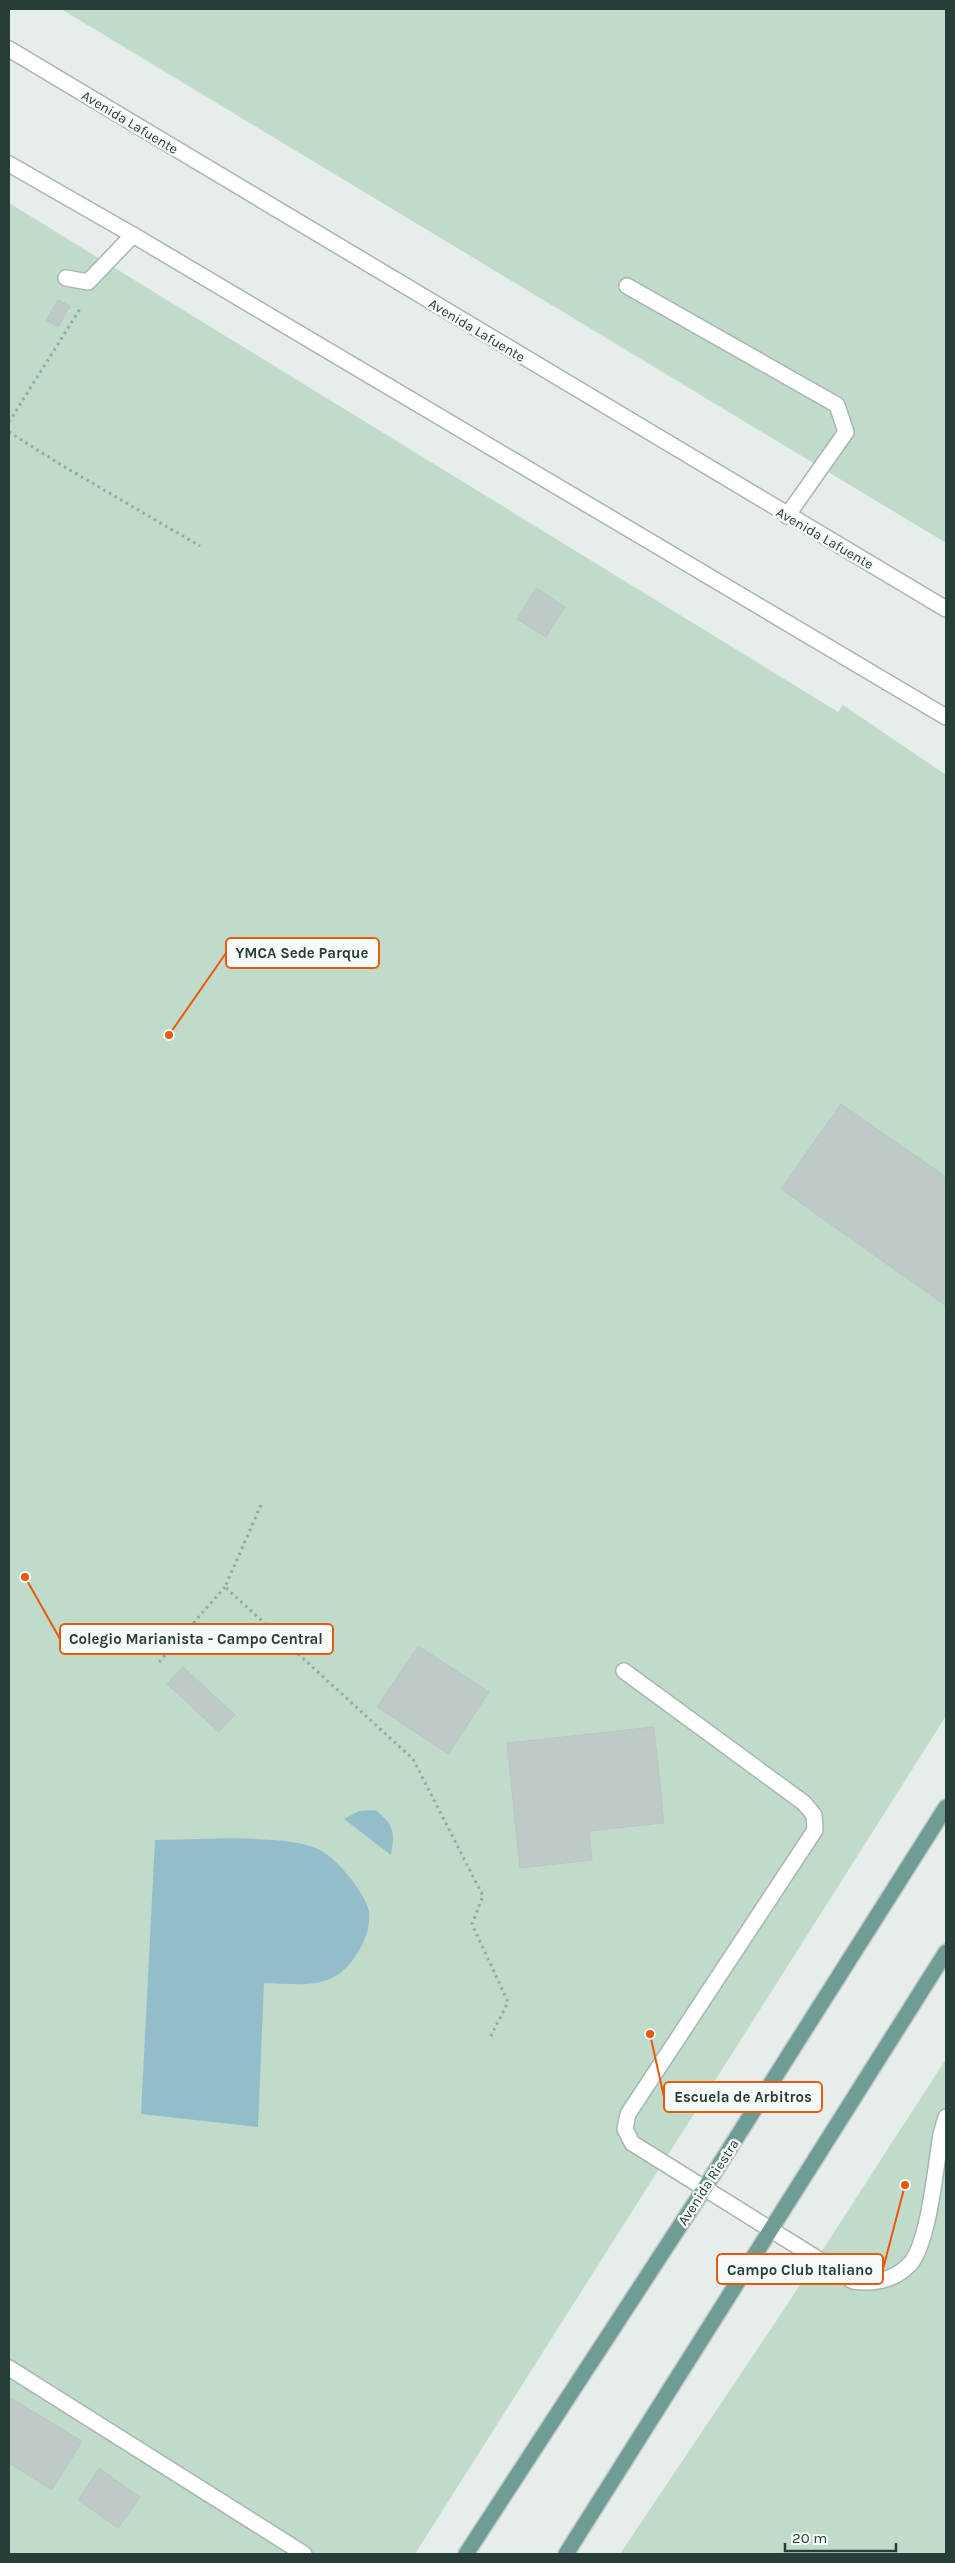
<svg xmlns="http://www.w3.org/2000/svg" width="955" height="2563" font-family="Karla,sans-serif">
	<rect width="100%" height="100%" fill="#e6edeb"/>
	<g fill="#c1dbcb">
		<path d="M61,9H946V543Z"/>
		<path d="M9,203L838,712L843,705L946,775V1716L415,2554H9Z"/>
		<path d="M946,2059V2554H620L783,2311Z"/>
	</g>
	<g fill="#94bdcb">
		<path d="M375,1810C394,1824 395,1832 391,1855L344,1819L359,1811Z"/>
		<path d="M155,1840C194,1840 289,1833 320,1850C336,1858 366,1893 369,1912C372,1935 353,1968 332,1978C311,1988 286,1983 264,1983L258,2127L141,2114Z"/>
	</g>
	<g fill="#becac7" stroke="#b9c6c2">
		<path d="M58,300L70,306L58,327L46,320Z"/>
		<path d="M536,588L565,607L546,637L517,619Z"/>
		<path d="M841,1104L946,1177V1306L781,1189Z"/>
		<path d="M418,1646L489,1692L448,1754L377,1707Z"/>
		<path d="M183,1667L235,1715L219,1732L167,1684Z"/>
		<path d="M654,1727L664,1823L589,1831L592,1860L520,1868L507,1743Z"/>
		<path d="M9,2397L82,2441L52,2490L9,2463Z"/>
		<path d="M99,2468L140,2497L118,2528L78,2500Z"/>
	</g>
	<g fill="none" stroke-linecap="round" stroke-linejoin="round">
		<g stroke="#a9b5b2" stroke-width="18">
			<g id="minor">
				<path d="M9,49L946,609"/>
				<path d="M9,164L133,235L946,717"/>
				<path d="M66,278L88,282L133,235"/>
				<path d="M627,286L837,405L846,432L787,516"/>
				<path d="M624,1671L804,1803L814,1815L815,1830L628,2114L625,2129L632,2143L853,2281C874,2284 894,2281 910,2264C929,2243 936,2164 941,2134L946,2117"/>
				<path d="M9,2368L304,2554"/>
			</g>
		</g>
		<g stroke="#c3c9c8" stroke-width="18">
			<g id="major">
				<path d="M466,2554L704,2189L946,1807"/>
				<path d="M566,2554L946,1952"/>
			</g>
		</g>
		<g stroke="#8aada6" stroke-width="3" stroke-dasharray="2.5 4" stroke-linecap="butt">
			<path d="M9,422L80,309"/>
			<path d="M9,432L63,466L200,546"/>
			<path d="M261,1505L225,1587L413,1759L483,1896L472,1924L508,2002L489,2040"/>
			<path d="M159,1662L225,1587"/>
		</g>
		<use href="#minor" stroke="#fff" stroke-width="15"/>
		<use href="#major" stroke="#6f9d96" stroke-width="15"/>
	</g>
	<g text-anchor="middle" stroke-width="5" stroke-linejoin="round" paint-order="stroke">
		<g font-size="14" fill="#273d39" stroke="#f6faf8">
			<text transform="translate(130 122) rotate(31)" y="5">Avenida Lafuente</text>
			<text transform="translate(477 330) rotate(31)" y="5">Avenida Lafuente</text>
			<text transform="translate(825 538) rotate(30)" y="5">Avenida Lafuente</text>
			<text transform="translate(708 2182) rotate(-57)" y="5">Avenida Riestra</text>
		</g>
	</g>
	<path fill="none" stroke="#e8590c" stroke-width="2" d="M169 1035L226 953M25 1577L60 1639M650 2034L664 2097M905 2185L883 2269"/>
	<g fill="#e8590c" stroke="#f6faf8" stroke-width="2">
		<circle cx="169" cy="1035" r="5"/>
		<circle cx="25" cy="1577" r="5"/>
		<circle cx="650" cy="2034" r="5"/>
		<circle cx="905" cy="2185" r="5"/>
	</g>
	<g fill="#f6faf8" stroke="#e8590c" stroke-width="2">
		<rect x="226" y="938" width="153" height="30" rx="5"/>
		<rect x="60" y="1624" width="273" height="30" rx="5"/>
		<rect x="664" y="2082" width="158" height="30" rx="5"/>
		<rect x="717" y="2254" width="166" height="30" rx="5"/>
	</g>
	<g font-size="15" text-anchor="middle" font-weight="bold" fill="#273d39">
		<text x="302" y="958">YMCA Sede Parque</text>
		<text x="196" y="1644">Colegio Marianista - Campo Central</text>
		<text x="743" y="2102">Escuela de Arbitros</text>
		<text x="800" y="2275">Campo Club Italiano</text>
	</g>
	<rect width="955" height="2563" fill="none" stroke="#273d39" stroke-width="20"/>
	<path d="M785 2543v8h111v-8" fill="none" stroke="#273d39" stroke-width="2.5"/>
	<text x="792" y="2543" font-size="15" fill="#273d39" stroke="#f6faf8" stroke-width="4" paint-order="stroke">20 m</text>
</svg>
